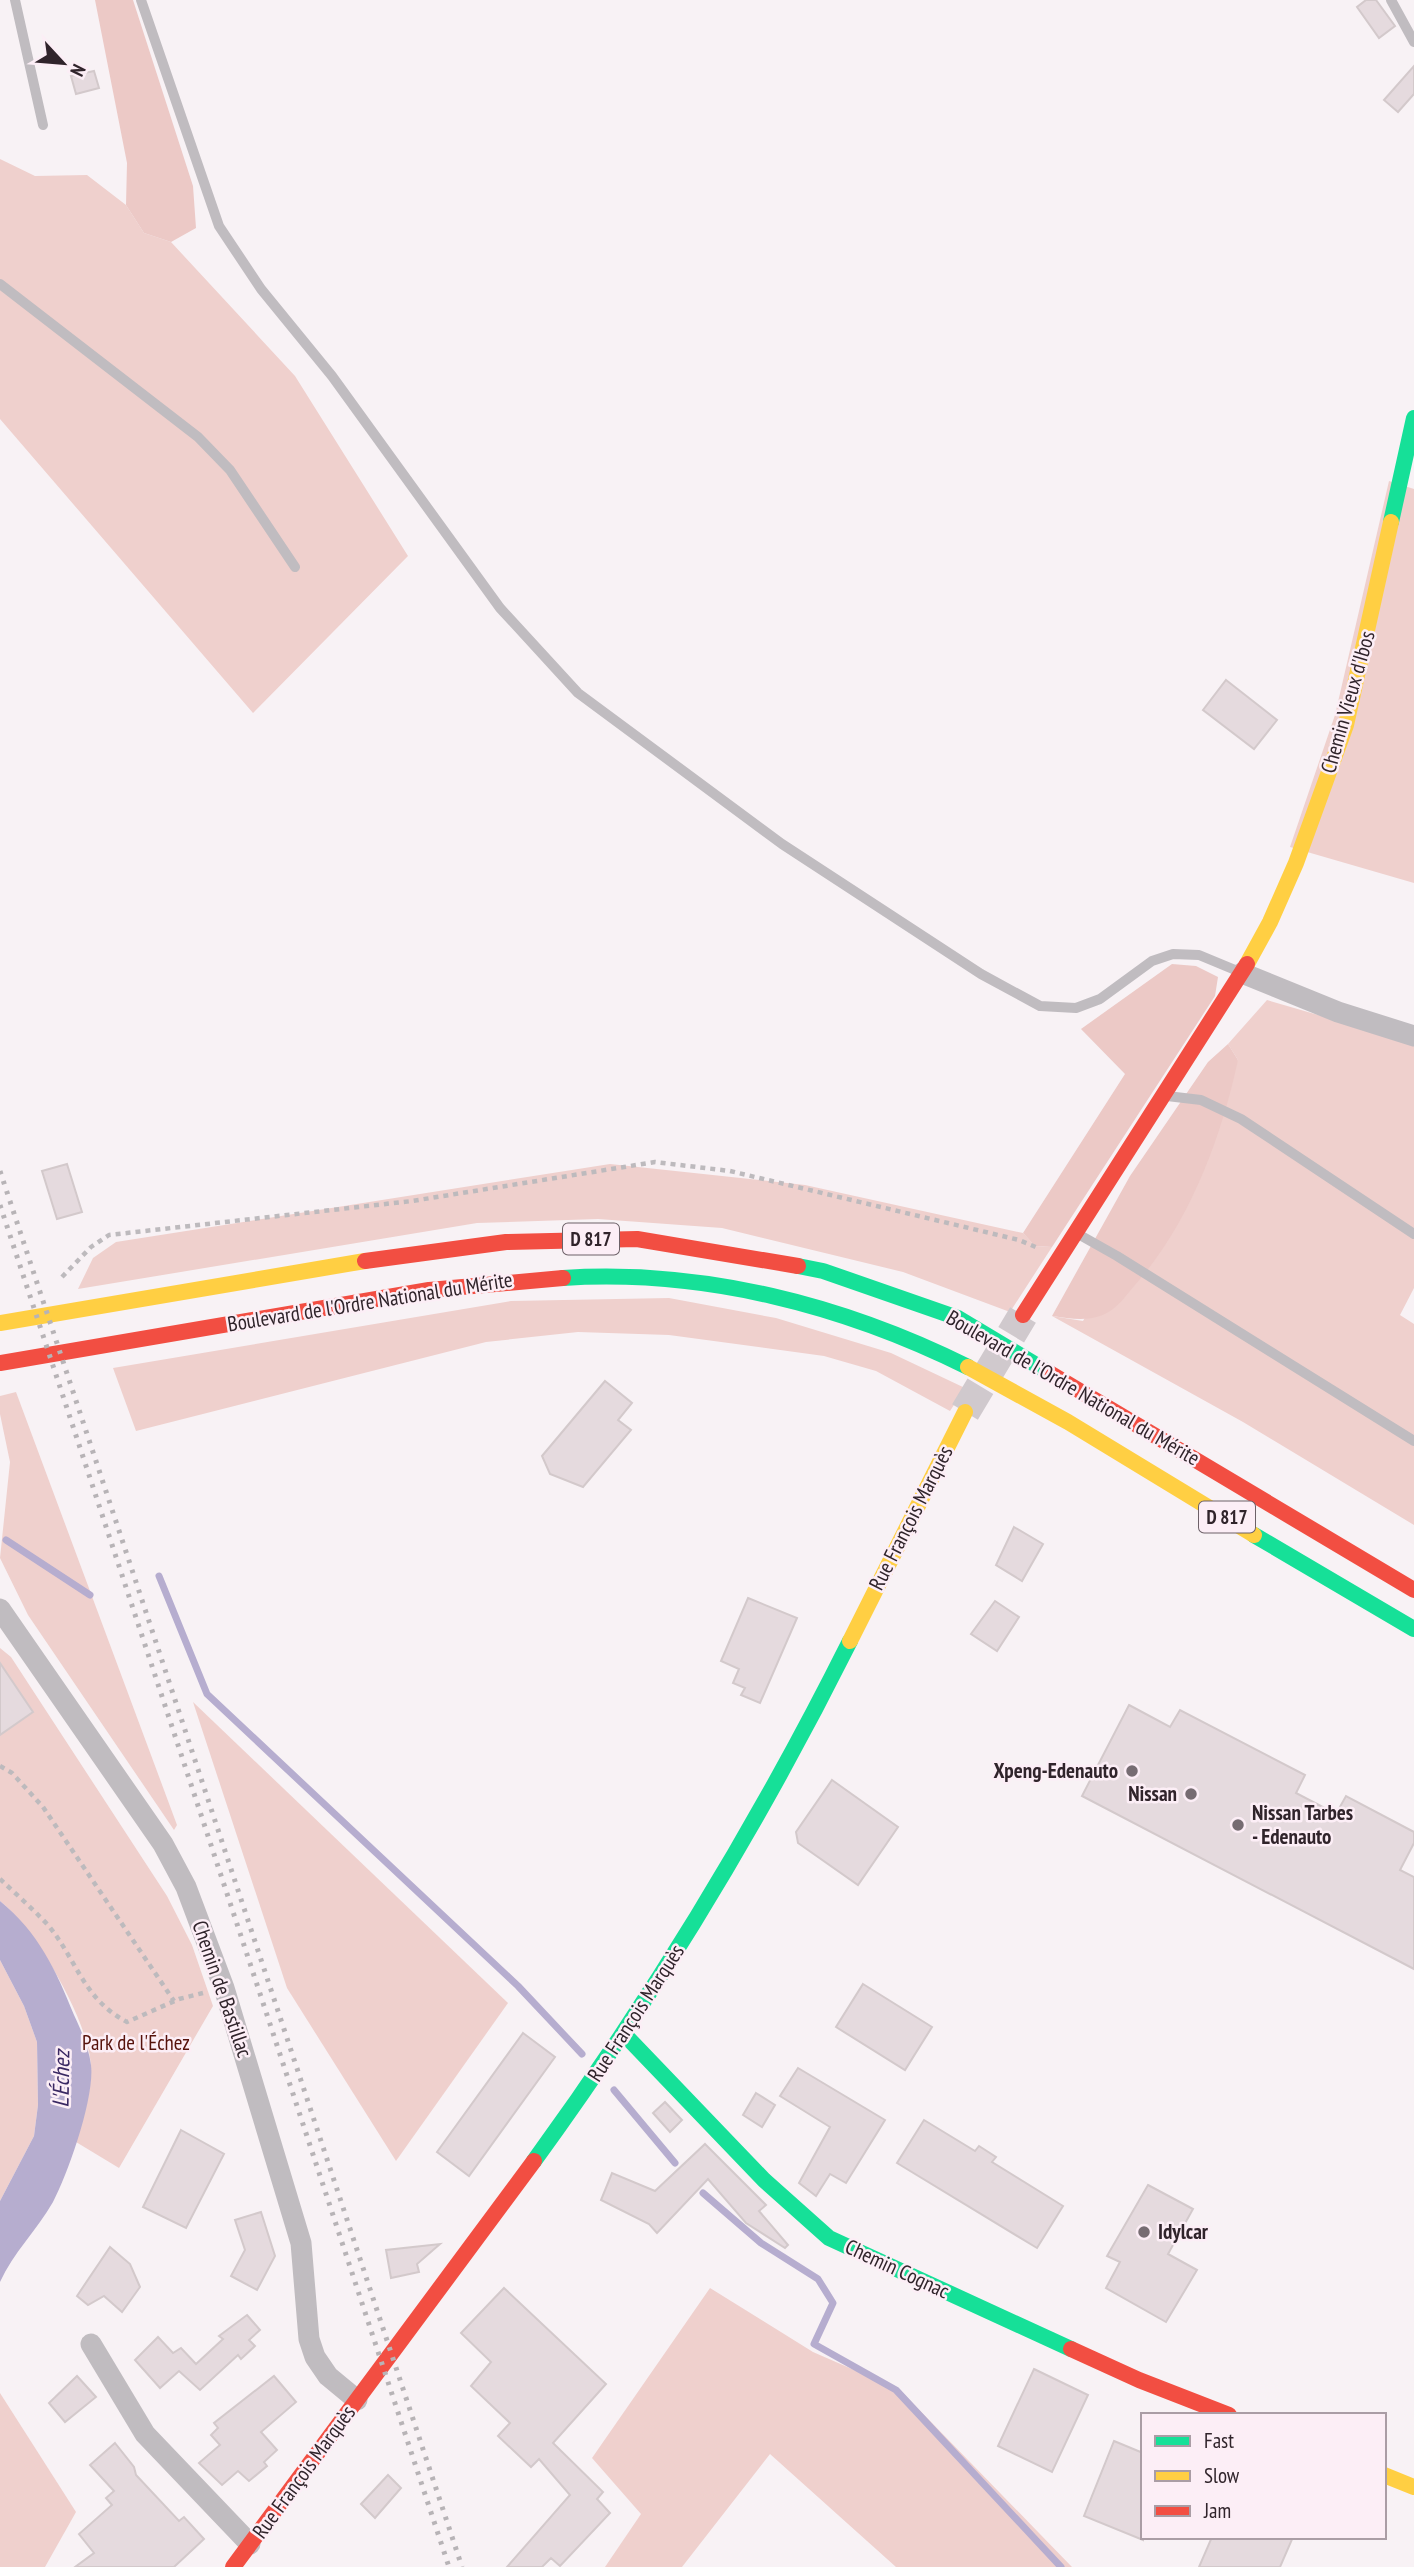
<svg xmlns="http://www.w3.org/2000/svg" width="1414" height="2567" font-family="'PT Sans Narrow',sans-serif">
	<rect width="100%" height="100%" fill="#f8f2f5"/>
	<g fill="#efd0cd">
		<path d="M0,159L35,176L87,175L126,205L144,233L171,242L295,376L408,556L253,713L0,419Z"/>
		<path d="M1389,481L1414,489V883L1290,847L1335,715Z"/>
		<path d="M1267,1000L1414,1043V1288L1400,1315L1414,1324V1525L1243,1422L1052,1316L1083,1321L1238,1060L1228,1044Z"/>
		<path d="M610,1164L805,1185L1023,1233L1035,1246L1052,1247L1010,1312L903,1272L722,1228L598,1219L477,1223L78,1289L93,1258L116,1242Z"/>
		<path d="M669,1298L776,1318L891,1353L965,1388L950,1411L876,1371L824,1356L669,1335L578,1332L486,1342L136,1431L113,1368L511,1301Z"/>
		<path d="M16,1392L177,1825L174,1830L28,1615L0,1558L10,1462L0,1414V1396Z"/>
		<path d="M0,1648L11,1657L167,1896L192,1945L213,2006L119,2168L76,2142C83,2119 91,2093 91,2069C91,2023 35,1929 0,1901Z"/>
		<path d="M193,1702L508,2003L396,2161L287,1988Z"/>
		<path d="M0,1960L24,2006L37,2042L38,2105L34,2136L0,2201Z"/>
		<path d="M710,2288L813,2352L900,2390L1072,2567H896L770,2454L682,2567H605L641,2514L592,2458Z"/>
		<path d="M0,2393L76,2512L45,2567H0Z"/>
	</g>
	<g fill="#ecc9c6">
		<path d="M95,0H133L193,186L196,228L171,242L144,233L126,205L127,163Z"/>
		<path d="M1172,964L1196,966L1218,977L1215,996L1052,1247L1035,1246L1023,1233L1125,1074L1081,1029Z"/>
		<path d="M1228,1044L1238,1060C1221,1139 1189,1224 1135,1285C1128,1293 1121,1303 1113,1309C1095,1323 1073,1319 1052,1316L1130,1176L1208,1062Z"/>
	</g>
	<path fill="#b6adcf" d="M0,1901C38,1932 56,1970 74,2015C81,2030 89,2048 91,2065C95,2097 68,2174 53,2202C37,2230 13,2253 0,2282V2201L34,2136L38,2105L37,2042L24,2006L0,1960Z"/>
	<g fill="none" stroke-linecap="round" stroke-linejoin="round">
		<g stroke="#b6adcf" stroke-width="7">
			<path d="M6,1540L90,1595"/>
			<path d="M159,1576L207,1694L518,1986L582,2054"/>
			<path d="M614,2090L675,2163"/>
			<path d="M703,2193L761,2243L818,2279L833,2303L814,2344L896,2390L1061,2567"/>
		</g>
	</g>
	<g fill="#e5dade" stroke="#d3c9cb" stroke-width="2">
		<path d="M1366,0H1376L1395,26L1379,38L1357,7Z"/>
		<path d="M1414,66V94L1398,112L1384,100Z"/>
		<path d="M94,71L99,88L76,94L71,76Z"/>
		<path d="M1226,680L1277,720L1254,749L1203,710Z"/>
		<path d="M67,1164L82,1212L57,1219L42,1171Z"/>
		<path d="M605,1381L632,1403L618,1420L631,1430L583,1487L550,1474L542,1456Z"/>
		<path d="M1014,1527L1043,1544L1022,1581L996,1565Z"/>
		<path d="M748,1598L797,1618L760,1703L741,1695L745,1688L733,1683L739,1669L721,1661Z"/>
		<path d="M995,1601L1019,1617L997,1651L971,1634Z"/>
		<path d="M0,1663L33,1712L0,1735Z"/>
		<path d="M1129,1705L1170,1727L1180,1710L1305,1775L1296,1793L1336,1814L1346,1796L1414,1832V1843L1400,1870L1414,1877V1969L1082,1796Z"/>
		<path d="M832,1780L898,1827L858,1885L798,1843L796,1832Z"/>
		<path d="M863,1984L932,2027L905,2070L836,2027Z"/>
		<path d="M523,2033L555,2057L469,2176L437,2152Z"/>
		<path d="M798,2068L885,2120L846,2183L830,2174L816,2196L799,2183L830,2127L780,2096Z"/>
		<path d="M756,2093L775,2105L762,2127L743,2115Z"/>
		<path d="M665,2102L682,2120L670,2132L653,2113Z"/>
		<path d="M924,2120L975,2151L979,2146L996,2157L992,2162L1063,2206L1037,2248L897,2163Z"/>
		<path d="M181,2130L224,2154L186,2228L143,2207Z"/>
		<path d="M705,2144L766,2205L759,2211L788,2245L785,2248L746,2223L708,2179L657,2233L649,2224L601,2200L612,2173L655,2191Z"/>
		<path d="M1148,2185L1193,2209L1168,2254L1197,2270L1166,2322L1106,2288L1120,2262L1107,2256Z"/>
		<path d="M261,2212L275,2256L257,2290L231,2276L245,2250L235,2220Z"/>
		<path d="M440,2244L417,2264L419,2272L391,2278L386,2250Z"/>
		<path d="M110,2247L130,2264L140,2287L122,2312L104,2296L88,2305L77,2296Z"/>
		<path d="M504,2288L606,2384L553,2443L603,2492L597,2499L610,2513L560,2566L551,2558L542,2567H507L570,2495L539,2459L531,2467L498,2436L510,2423L471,2386L491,2362L461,2333Z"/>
		<path d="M247,2315L260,2330L249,2340L255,2346L241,2359L238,2355L200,2390L179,2371L160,2388L135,2360L158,2337L173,2353L181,2348L196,2364L223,2339L219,2336Z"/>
		<path d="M1034,2369L1088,2395L1052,2472L998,2446Z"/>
		<path d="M77,2376L96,2397L65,2422L49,2403Z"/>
		<path d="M274,2376L296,2402L261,2432L277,2450L264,2462L267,2466L249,2481L238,2471L222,2485L199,2463L220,2445L211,2435L218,2428L214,2423Z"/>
		<path d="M1114,2441L1143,2453V2540L1084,2516Z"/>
		<path d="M115,2443L134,2467L136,2475L179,2521L184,2517L204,2539L174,2567H75L94,2553L79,2534L112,2505L106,2498L114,2491L90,2465Z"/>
		<path d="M388,2475L401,2488L375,2518L361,2504Z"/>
		<path d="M1212,2537H1293L1280,2567H1199Z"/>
	</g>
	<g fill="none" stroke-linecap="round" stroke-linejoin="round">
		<path stroke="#d0c9cd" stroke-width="30" stroke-dasharray="30 15" stroke-linecap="butt" d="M965,1412L1023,1315"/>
		<g stroke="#bdbabd" stroke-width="4.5" stroke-dasharray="5 5" stroke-linecap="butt">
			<path d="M62,1277L91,1247L109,1235L412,1201L655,1162L730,1171L1019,1240L1038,1248"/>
			<path d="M0,1766L12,1773L43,1807L174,2001"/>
			<path d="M0,1879C16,1894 33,1909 48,1925C77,1960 83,1999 127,2022L179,1999L203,1993"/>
		</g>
		<g stroke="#c0bcc0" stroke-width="10">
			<path d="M15,0L43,125"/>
			<path d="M141,0L219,226L261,289L332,376L500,608L578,693L782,844L981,974L1040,1006L1076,1008L1100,999L1152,961L1173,954L1199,955L1240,972"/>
			<path d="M1391,0L1414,42"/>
			<path d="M0,284L198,437L230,470L295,567"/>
			<path d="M1167,1096L1201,1100L1241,1119L1414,1234"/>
			<path d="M1078,1234L1117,1256L1414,1441"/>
		</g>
		<g stroke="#c0bcc0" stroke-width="21">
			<path d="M1242,973L1338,1012L1414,1036"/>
			<path d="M0,1609L163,1844L186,1887L224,1988L301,2243L309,2339L315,2357L328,2376L357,2400"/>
			<path d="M91,2344L145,2434L250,2544"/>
		</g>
		<g stroke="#16e098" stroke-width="16">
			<path d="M1391,522L1414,418"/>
			<path d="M798,1266L823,1271L958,1318L1048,1372"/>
			<path d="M563,1278C704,1269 843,1305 968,1367"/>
			<path d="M1254,1535L1414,1629"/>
			<path d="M624,2034L764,2180L829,2238L1071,2349"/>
			<path d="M534,2161C654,1996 759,1823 850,1641"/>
		</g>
		<g stroke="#ffcf43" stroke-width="16">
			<path d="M1247,964L1270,922L1296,863L1346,725L1391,522"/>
			<path d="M0,1323L365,1261"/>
			<path d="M968,1367L1068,1422L1254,1535"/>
			<path d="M850,1641L965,1412"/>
			<path d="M1384,2475L1414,2487"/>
		</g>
		<g stroke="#f24e42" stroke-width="16">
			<path d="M365,1261L506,1242L637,1239L798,1266"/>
			<path d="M1023,1315L1247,964"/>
			<path d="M0,1363L429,1290L563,1278"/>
			<path d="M1048,1372L1414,1590"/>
			<path d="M1071,2349L1139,2380L1229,2415"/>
			<path d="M233,2567L534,2161"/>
		</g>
		<g stroke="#b7b3b6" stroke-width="5" stroke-dasharray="3.5 7" stroke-linecap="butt">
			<path d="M0,1171L462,2567"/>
			<path d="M0,1205L449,2567"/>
		</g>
	</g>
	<g fill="#766c72" stroke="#fceef6" stroke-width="2.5">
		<circle cx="1132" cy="1771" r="7"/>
		<circle cx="1191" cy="1794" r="7"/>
		<circle cx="1238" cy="1825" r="7"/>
		<circle cx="1144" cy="2232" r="7"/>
	</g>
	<g text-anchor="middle" stroke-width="5" stroke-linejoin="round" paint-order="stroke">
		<g fill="#fceef6" stroke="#6d6168" stroke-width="2">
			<rect x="563" y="1223.5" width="56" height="31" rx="5"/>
			<rect x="1199" y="1501.5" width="56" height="31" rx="5"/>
		</g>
		<g font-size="19" font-weight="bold" fill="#30242b">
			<text x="591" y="1246">D 817</text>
			<text x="1227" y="1524">D 817</text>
		</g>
		<g font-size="21" fill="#30242b" stroke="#fceef6">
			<text transform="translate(1348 702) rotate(-74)" y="7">Chemin Vieux d'Ibos</text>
			<text transform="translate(370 1302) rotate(-9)" y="7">Boulevard de l'Ordre National du Mérite</text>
			<text transform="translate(1073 1388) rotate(30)" y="7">Boulevard de l'Ordre National du Mérite</text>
			<text transform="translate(911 1518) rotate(-63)" y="7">Rue François Marquès</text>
			<text transform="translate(222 1989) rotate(71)" y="7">Chemin de Bastillac</text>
			<text transform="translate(636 2013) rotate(-57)" y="7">Rue François Marquès</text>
			<text transform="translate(897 2269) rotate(25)" y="7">Chemin Cognac</text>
			<text transform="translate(304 2472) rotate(-54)" y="7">Rue François Marquès</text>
		</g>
		<g font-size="21" font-weight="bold" fill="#30242b" stroke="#fceef6" text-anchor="end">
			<text x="1118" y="1778">Xpeng-Edenauto</text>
			<text x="1177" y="1801">Nissan</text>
			<text x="1252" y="1820" text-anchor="start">Nissan Tarbes<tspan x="1252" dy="24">- Edenauto</tspan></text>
			<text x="1158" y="2239" text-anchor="start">Idylcar</text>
		</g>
		<g font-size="21" fill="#56120c" stroke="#fceef6">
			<text x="136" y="2050">Park de l'Échez</text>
		</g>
		<g font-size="23" font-style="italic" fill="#392762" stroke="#fceef6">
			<text transform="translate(61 2079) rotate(-89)" y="8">L'Échez</text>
		</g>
	</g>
	<rect x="1141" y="2413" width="245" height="126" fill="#fceef6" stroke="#aa9da5" stroke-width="2"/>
	<rect x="1155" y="2436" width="35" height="10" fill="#16e098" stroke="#aa9da5" stroke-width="2"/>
	<text x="1204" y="2448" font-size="21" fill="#30242b">Fast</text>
	<rect x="1155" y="2471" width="35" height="10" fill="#ffcf43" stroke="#aa9da5" stroke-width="2"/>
	<text x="1204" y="2483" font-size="21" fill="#30242b">Slow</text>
	<rect x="1155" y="2506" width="35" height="10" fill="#f24e42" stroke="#aa9da5" stroke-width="2"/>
	<text x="1204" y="2518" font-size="21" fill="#30242b">Jam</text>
	<g transform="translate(63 63) rotate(116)" stroke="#fceef6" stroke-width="5" paint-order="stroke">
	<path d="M0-5L12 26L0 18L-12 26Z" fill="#30242b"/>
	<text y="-10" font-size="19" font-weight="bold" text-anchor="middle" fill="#30242b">N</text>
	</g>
</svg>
